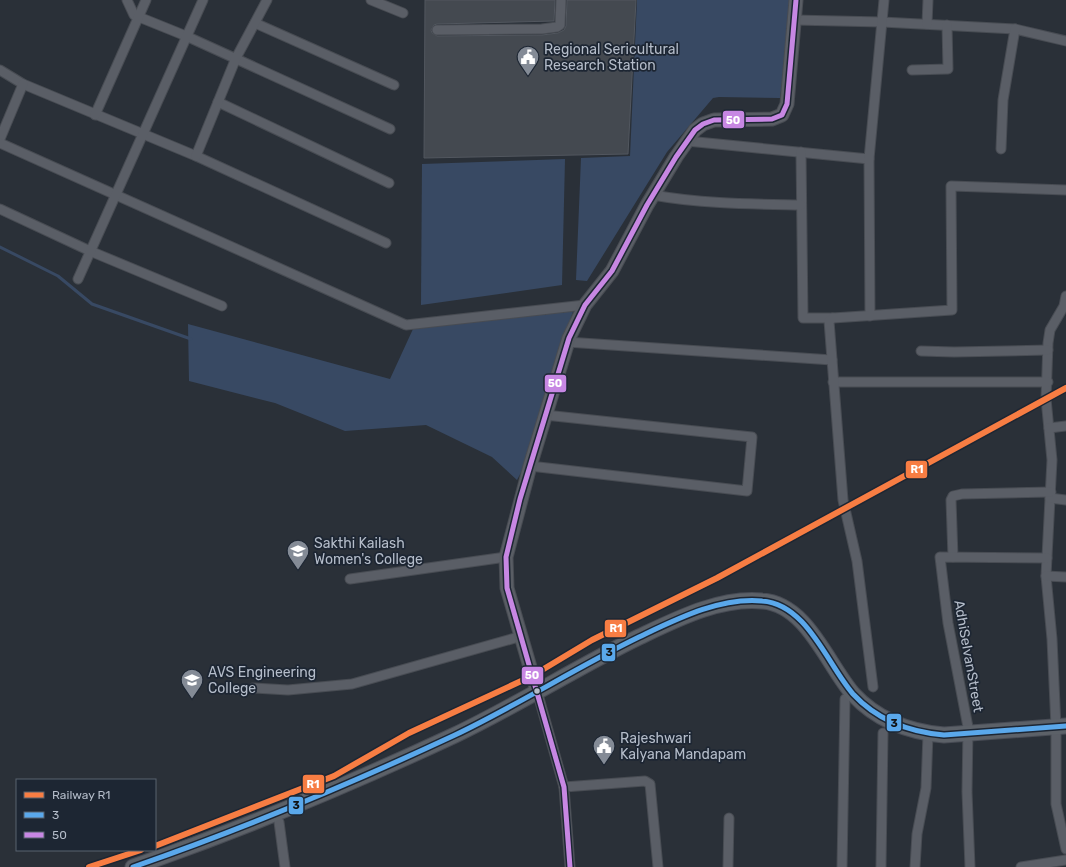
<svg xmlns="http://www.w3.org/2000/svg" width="1066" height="867" font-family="Rubik,sans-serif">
	<rect width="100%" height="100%" fill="#2a3038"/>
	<g fill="#384963">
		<path d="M637,0H793L780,98L719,97L713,98L667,152L587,281L576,280L581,158L630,156Z"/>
		<path d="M565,159L562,285L421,305L422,164Z"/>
		<path d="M574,309L553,368L527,461L517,480L492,457L426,425L345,431L275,403L189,381L188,324L390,379L413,329Z"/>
	</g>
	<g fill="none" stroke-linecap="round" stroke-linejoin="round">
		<path stroke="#384963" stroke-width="3" d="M0,247L58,276L92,304L191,339"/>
	</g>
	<path fill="#444950" stroke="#52575f" d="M425,0H555L554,21L437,24L434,25L431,30L432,33L437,36L542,35L558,33L564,30L566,26L567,0H636L628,154L424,158Z"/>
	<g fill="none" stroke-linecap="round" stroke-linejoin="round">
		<g stroke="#484c53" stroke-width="11">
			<g id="street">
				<path d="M127,0L134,15L186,36L390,129"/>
				<path d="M371,0L403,13"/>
				<path d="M794,20L882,22L1015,29L1066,41"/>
				<path d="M255,23L394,85"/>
				<path d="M927,24L928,0"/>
				<path d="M437,30L542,29L557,27L560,25L561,0"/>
				<path d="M0,70L23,84L196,156L386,243"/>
				<path d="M912,70L948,69L947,25"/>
				<path d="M218,102L389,183"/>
				<path d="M95,115L146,0"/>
				<path d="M0,139L23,84"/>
				<path d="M687,141L869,159"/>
				<path d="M0,143L406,325L585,305"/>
				<path d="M1001,149L1003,100L1015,29"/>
				<path d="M801,152L803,318H833"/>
				<path d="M196,156L236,58L267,0"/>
				<path d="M653,195C702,204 752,204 801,205"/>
				<path d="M0,209L90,251L222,306"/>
				<path d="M78,279L203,0"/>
				<path d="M1066,296L1064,306L1050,330L1048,343L1046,399L1052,460L1046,576L1052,639L1056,727V804L1066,849"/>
				<path d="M870,316L869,159L884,0"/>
				<path d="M567,342L832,360"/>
				<path d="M921,351L954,352L1048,350"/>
				<path d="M833,382H1048"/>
				<path d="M1049,428L1066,426"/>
				<path d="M530,466L747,491L752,437L545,415"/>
				<path d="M1050,498L1066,500"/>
				<path d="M953,557L951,500L953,496L962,494L1051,492"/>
				<path d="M1046,576L1066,577"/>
				<path d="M350,579L506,557"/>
				<path d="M873,687L857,561L843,500L829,321L833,318L952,310L951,186L1066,190"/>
				<path d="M253,688L288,690L352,684L522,636"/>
				<path d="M537,691L564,787L570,867"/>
				<path d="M564,787L645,781L650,784L658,867"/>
				<path d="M279,822L285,867"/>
				<path d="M728,867L729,818"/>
				<path d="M842,867L845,699"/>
				<path d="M881,867L883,733"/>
				<path d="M915,867L917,834L926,788L928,734"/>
				<path d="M970,867L967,792L968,727L948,623L940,557L1047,558"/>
				<path d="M1021,867L1066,860"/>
			</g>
		</g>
		<g stroke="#484c53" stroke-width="15">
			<path id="secondary" d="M537,691L507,588L506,557L530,466L569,338L585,305L612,271L647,205L676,157L695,130L703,124L714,120L772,119L782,115L787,104L796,0"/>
		</g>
		<g stroke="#484c55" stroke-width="17">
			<path id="primary" d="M133,867C243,829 350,784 455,735C518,705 577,667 639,637C677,619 720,597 762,601C807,604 827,664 853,694C877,720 909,732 944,735L1066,726"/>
		</g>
		<use href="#street" stroke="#5a5e66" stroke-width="9"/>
		<use href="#secondary" stroke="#595d64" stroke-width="13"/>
		<use href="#primary" stroke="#5c6168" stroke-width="15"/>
		<g stroke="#1d2633" stroke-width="8">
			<path id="bus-1" d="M133,867C243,829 350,784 455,735C518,705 577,667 639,637C677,619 720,597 762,601C807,604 827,664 853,694C877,720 909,732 944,735L1066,726"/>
		</g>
		<g stroke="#1d2633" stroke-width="8">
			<path id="bus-2" d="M570,867L564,787L507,588L506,557L520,499L569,338L585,305L612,271L647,205L676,157L695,130L703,124L714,120L772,119L782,115L787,104L796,0"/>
		</g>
		<use href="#bus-1" stroke="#5aa8eb" stroke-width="5"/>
		<use href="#bus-2" stroke="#c787e3" stroke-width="5"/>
		<g stroke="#1d2633" stroke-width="9">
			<g id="rail-1">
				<path d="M155,846L334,776L409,733L532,676L592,640L717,578L1066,388"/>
				<path d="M89,867L141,850"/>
			</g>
		</g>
		<use href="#rail-1" stroke="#f77d43" stroke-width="6"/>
	</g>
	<defs>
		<g id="civic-pin" transform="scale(1.15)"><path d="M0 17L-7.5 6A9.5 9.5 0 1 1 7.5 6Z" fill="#848b96" stroke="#1d2633"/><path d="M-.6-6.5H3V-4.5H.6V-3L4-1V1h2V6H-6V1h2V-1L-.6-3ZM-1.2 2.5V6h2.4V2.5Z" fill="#fff"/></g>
		<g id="university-pin" transform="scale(1.15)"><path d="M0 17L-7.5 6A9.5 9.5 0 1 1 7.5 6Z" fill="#848b96" stroke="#1d2633"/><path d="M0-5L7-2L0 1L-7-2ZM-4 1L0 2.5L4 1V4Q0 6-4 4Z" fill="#fff"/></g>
	</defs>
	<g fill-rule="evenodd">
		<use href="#civic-pin" x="528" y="57"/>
		<use href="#university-pin" x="298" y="551"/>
		<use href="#university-pin" x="192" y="680"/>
		<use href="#civic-pin" x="604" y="746"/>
	</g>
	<circle fill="#b4bcc9" stroke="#1d2633" stroke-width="1.5" cx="537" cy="691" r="3.5"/>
	<g text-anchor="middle" stroke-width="3.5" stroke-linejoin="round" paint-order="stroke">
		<g font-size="14" fill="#b4bcc9" stroke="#1d2633" text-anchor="start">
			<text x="544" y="54">Regional Sericultural<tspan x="544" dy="16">Research Station</tspan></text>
			<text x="314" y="548">Sakthi Kailash<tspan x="314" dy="16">Women's College</tspan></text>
			<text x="208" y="677">AVS Engineering<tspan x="208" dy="16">College</tspan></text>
			<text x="620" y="743">Rajeshwari<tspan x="620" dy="16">Kalyana Mandapam</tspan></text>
		</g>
		<g font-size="14" fill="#b4bcc9" stroke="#1d2633">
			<text transform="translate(969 656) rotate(80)" y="5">AdhiSelvanStreet</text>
		</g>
	</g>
	<g stroke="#1d2633" stroke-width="1.5">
		<rect x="722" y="110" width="23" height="19" rx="4" fill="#c787e3"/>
		<rect x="544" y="374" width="23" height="19" rx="4" fill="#c787e3"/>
		<rect x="905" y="460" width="23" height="19" rx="4" fill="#f77d43"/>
		<rect x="604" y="619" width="23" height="19" rx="4" fill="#f77d43"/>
		<rect x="601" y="643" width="15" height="19" rx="4" fill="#5aa8eb"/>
		<rect x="521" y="666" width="23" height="19" rx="4" fill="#c787e3"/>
		<rect x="886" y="713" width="16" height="19" rx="4" fill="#5aa8eb"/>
		<rect x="302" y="774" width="23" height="20" rx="4" fill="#f77d43"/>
		<rect x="288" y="796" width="16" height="19" rx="4" fill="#5aa8eb"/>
	</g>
	<g font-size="11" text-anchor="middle" font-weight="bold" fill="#fff">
		<text x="733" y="124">50</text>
		<text x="555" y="387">50</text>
		<text x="917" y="473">R1</text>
		<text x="616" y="632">R1</text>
		<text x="532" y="679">50</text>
		<text x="313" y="788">R1</text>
	</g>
	<g font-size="11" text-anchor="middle" font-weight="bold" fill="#111">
		<text x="609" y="656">3</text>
		<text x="894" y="727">3</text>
		<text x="296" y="809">3</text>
	</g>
	<rect x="16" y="779" width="140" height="72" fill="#1d2633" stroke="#59626f"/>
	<rect x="24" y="792" width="20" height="6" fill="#f77d43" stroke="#59626f"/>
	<text x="52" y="799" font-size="12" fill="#b4bcc9">Railway R1</text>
	<rect x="24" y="812" width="20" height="6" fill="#5aa8eb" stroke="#59626f"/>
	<text x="52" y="819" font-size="12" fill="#b4bcc9">3</text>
	<rect x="24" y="832" width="20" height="6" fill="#c787e3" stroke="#59626f"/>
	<text x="52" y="839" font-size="12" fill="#b4bcc9">50</text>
</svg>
